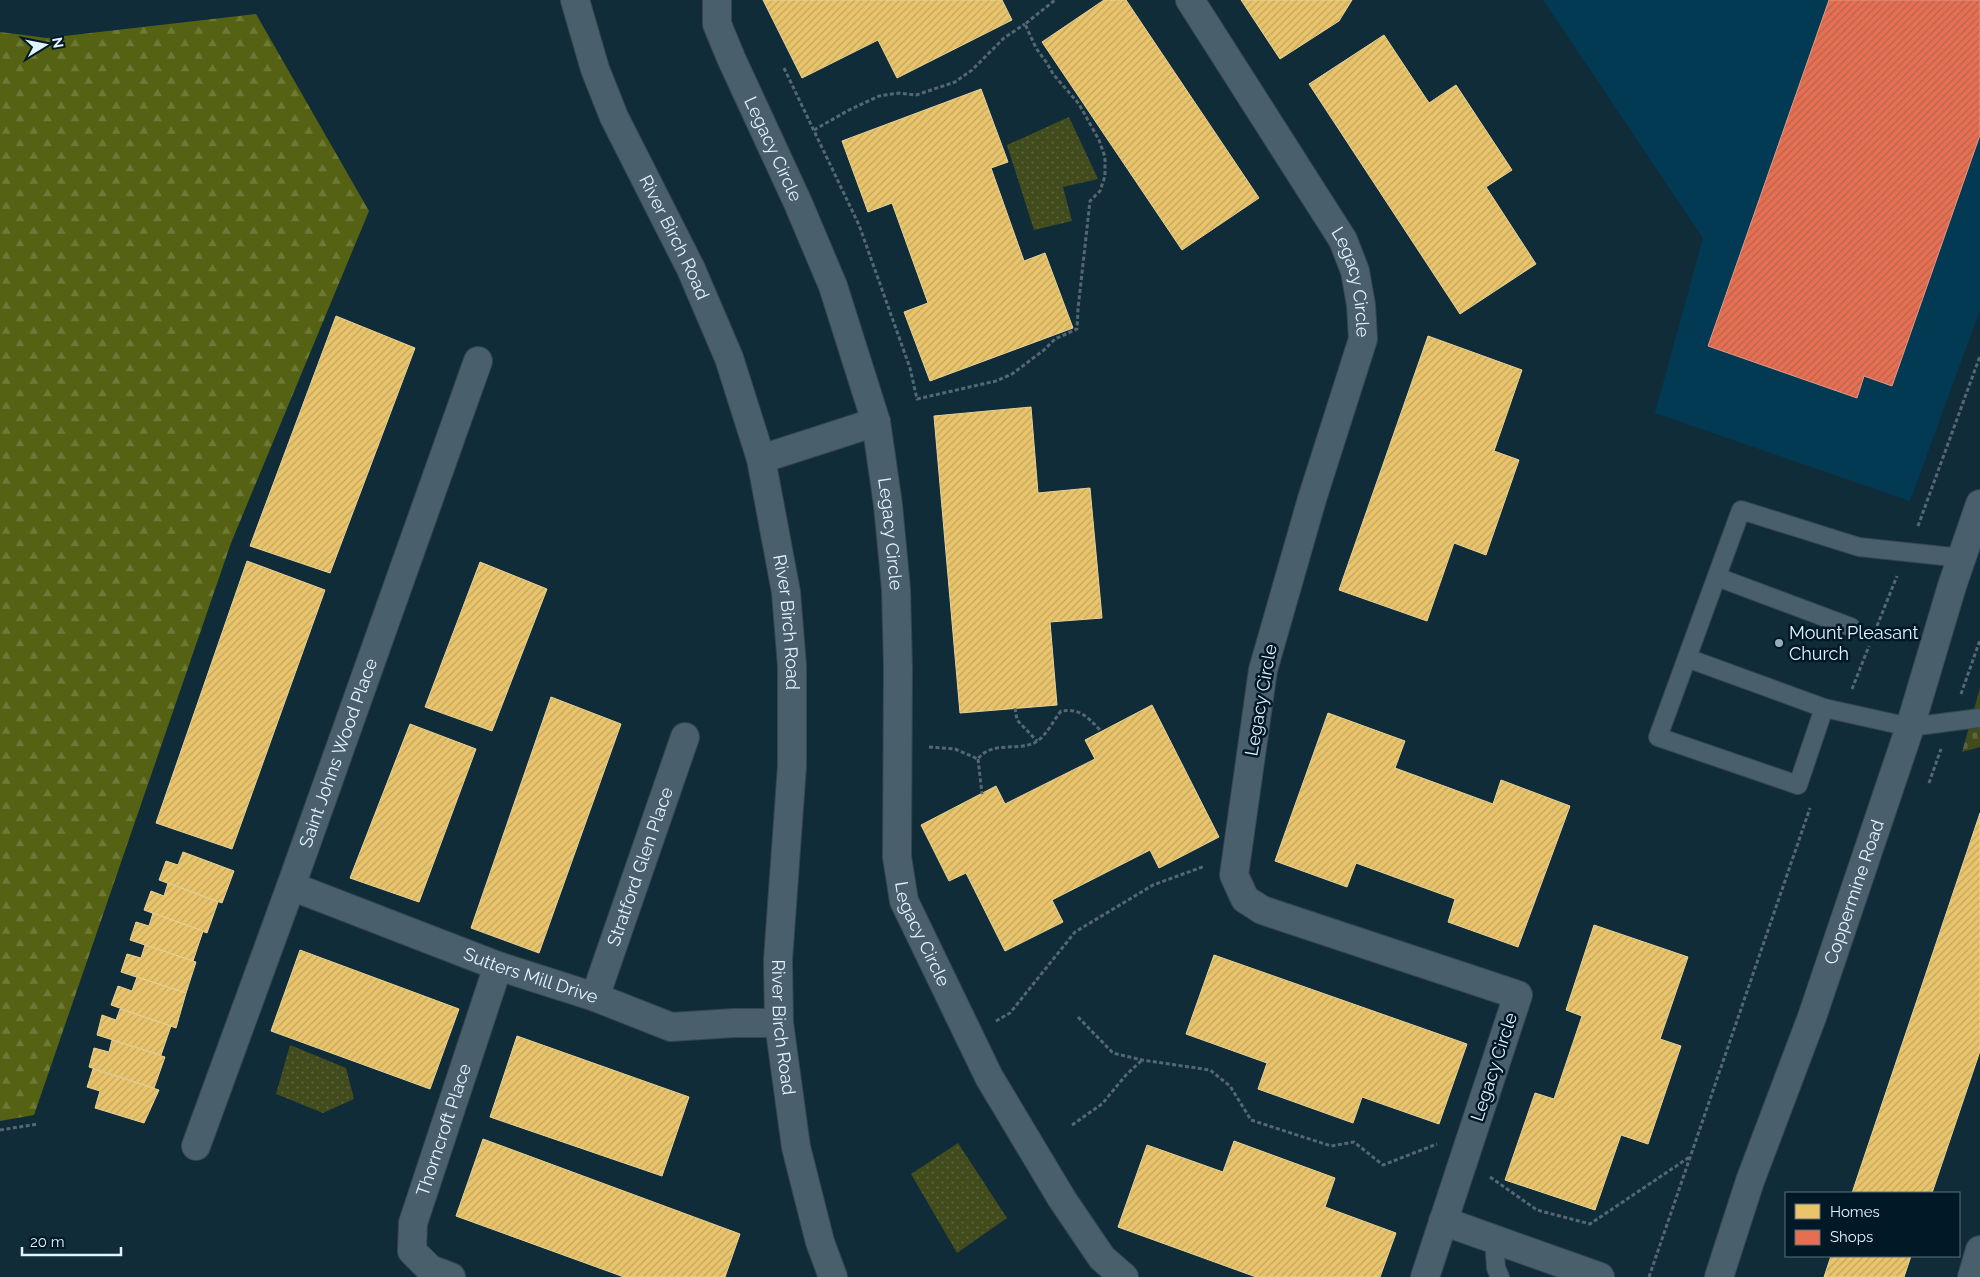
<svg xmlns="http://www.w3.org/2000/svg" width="1980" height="1277" font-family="Raleway,sans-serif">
	<defs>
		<pattern id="forest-firs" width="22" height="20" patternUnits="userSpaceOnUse" patternTransform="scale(1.25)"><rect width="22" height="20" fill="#556213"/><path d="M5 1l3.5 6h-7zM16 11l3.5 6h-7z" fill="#6d7936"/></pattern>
		<pattern id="cemetery-stones" width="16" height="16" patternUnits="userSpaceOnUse" patternTransform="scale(1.25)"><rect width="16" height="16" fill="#414b1c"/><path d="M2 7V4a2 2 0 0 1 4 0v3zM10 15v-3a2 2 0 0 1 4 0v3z" fill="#5c653e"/></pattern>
		<pattern id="park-dots" width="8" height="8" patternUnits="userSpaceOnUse" patternTransform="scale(1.25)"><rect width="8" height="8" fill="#414b1c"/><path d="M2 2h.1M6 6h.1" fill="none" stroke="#5c653e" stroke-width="1.8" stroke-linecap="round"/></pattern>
		<pattern id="homes-hatch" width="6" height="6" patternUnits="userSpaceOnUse" patternTransform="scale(1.25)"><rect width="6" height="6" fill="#e9c46a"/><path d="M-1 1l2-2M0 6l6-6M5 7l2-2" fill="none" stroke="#c0a562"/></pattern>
		<pattern id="shops-hatch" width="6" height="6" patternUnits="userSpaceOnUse" patternTransform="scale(1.25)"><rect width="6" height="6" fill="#e76f51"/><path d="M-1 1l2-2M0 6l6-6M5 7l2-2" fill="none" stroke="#b66450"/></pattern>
	</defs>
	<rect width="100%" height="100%" fill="#112c39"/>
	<path fill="#023a54" d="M1543,0H1980V310L1910,501L1655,413L1703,238Z"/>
	<path fill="url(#forest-firs)" d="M256,14L369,211L231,543L34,1115L0,1121V32L47,38Z"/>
	<path fill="url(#cemetery-stones)" d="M1980,688V747L1962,752Z"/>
	<g fill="url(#park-dots)">
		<path d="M1069,117L1098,179L1063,187L1072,221L1034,230L1007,145Z"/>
		<path d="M290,1045L346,1068L354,1099L323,1113L276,1094Z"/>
		<path d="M958,1143L1007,1218L957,1253L911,1174Z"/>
	</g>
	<g fill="url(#homes-hatch)" stroke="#e7d297">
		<path d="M763,0H1002L1012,20L897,78L878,40L802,78Z"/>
		<path d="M1104,0H1126L1259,198L1182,250L1042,42Z"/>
		<path d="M1241,0H1352L1339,21L1280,59Z"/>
		<path d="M1384,35L1429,103L1456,85L1512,170L1486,187L1536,264L1460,314L1309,84Z"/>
		<path d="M981,89L1008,162L991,168L1024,261L1045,253L1073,328L930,381L904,312L928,303L892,203L868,212L842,141Z"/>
		<path d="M336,316L415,348L330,573L250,546Z"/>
		<path d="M1428,336L1522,370L1494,451L1519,460L1486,555L1454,543L1427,621L1339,590Z"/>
		<path d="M1031,407L1038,493L1090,488L1102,618L1050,622L1057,705L960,713L934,416Z"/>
		<path d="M247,561L325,590L232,849L156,823Z"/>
		<path d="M480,562L547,589L492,731L425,707Z"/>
		<path d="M551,697L621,724L539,953L471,928Z"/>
		<path d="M1152,705L1219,837L1159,868L1150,850L1052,900L1063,922L1005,951L966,873L949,881L921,825L996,786L1005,804L1095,759L1085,740Z"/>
		<path d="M1328,713L1405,741L1395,768L1493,804L1501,780L1570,806L1518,947L1448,922L1455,899L1356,863L1347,887L1275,861Z"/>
		<path d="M410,724L476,749L419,902L350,878Z"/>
		<path d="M1980,813V1051L1932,1193H1852Z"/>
		<path d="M183,852L234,871L222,903L159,880L166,861L178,865Z"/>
		<path d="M168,883L218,902L207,933L144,910L151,891L164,896Z"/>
		<path d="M153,913L203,931L193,961L130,940L136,922L149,926Z"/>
		<path d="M1594,925L1688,957L1660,1039L1681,1046L1648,1144L1621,1135L1595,1210L1505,1180L1535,1093L1554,1099L1582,1016L1566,1010Z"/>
		<path d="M145,945L196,962L186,993L121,972L127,954L141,958Z"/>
		<path d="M300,950L459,1009L430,1089L271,1031Z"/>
		<path d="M1214,955L1467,1044L1439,1124L1362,1097L1353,1123L1258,1089L1267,1063L1186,1034Z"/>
		<path d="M137,977L186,993L176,1028L111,1005L118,986L132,991Z"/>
		<path d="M120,1009L171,1026L161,1055L97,1035L102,1015L116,1020Z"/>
		<path d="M517,1036L689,1097L662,1176L490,1117Z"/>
		<path d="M112,1040L165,1057L154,1088L89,1067L94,1048L109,1052Z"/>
		<path d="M93,1069L159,1090L144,1123L95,1108L100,1091L87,1087Z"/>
		<path d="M483,1139L740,1234L725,1277H624L456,1216Z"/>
		<path d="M1234,1141L1335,1178L1325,1207L1396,1233L1380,1277H1256L1118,1227L1147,1145L1223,1172Z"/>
		<path d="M1831,1256H1911L1904,1277H1824Z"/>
	</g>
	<path fill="url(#shops-hatch)" stroke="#e59785" d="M1829,0H1980V135L1892,386L1864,376L1857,398L1708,346Z"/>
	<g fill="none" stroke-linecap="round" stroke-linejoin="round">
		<g stroke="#354650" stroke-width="20">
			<g id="service">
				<path d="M1717,577L1851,627"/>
				<path d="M1687,658L1824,708L1798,785L1658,737L1741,510L1859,547L1962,558"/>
				<path d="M1824,708L1910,727L1980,718"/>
				<path d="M1494,1239L1496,1268L1500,1277"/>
			</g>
		</g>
		<g stroke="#354650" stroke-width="30">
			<g id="minor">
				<path id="s1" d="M717,0V24L731,58L798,203L833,286L876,422L888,505L896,589L898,668L897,857L904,901L989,1077L1062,1199L1102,1258L1124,1277"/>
				<path id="s2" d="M1190,0L1343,240L1355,271L1361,305L1363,339L1312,499L1263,670L1234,875L1245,899L1262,910L1518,995L1425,1277"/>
				<path d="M761,459L876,422"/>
				<path id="s3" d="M291,886L498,966L595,997L671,1027L734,1023H779"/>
				<path id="s4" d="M595,997L685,737"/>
				<path id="s5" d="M196,1146L291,886L478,361"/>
				<path d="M1443,1221L1600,1277"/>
				<path id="s6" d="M451,1277L430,1269L412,1251L413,1223L498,966"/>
				<path d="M1972,1277L1980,1250"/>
			</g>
		</g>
		<g stroke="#354650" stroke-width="30">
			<g id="tertiary">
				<path id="s7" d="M575,0L595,69L614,117L691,269L729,358L761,459L786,592L792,666V766L778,960L779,1023L796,1147L820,1242L833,1277"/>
				<path id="s8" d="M1719,1277L1750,1181L1812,1017L1910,727L1952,586L1980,504"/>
			</g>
		</g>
		<g stroke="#556872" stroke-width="3" stroke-dasharray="4 2.5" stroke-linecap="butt">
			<path d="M784,68L859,225L910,368L917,399L996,381L1012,374L1044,350L1055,339L1077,329L1078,309L1090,201L1100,191L1105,176V157L1099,140L1079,104L1053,74L1047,63L1036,48L1025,24L1055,0"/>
			<path d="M814,130L849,110L879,96L899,93L916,95L955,82L972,70L1004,38L1025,24"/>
			<path d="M1918,526L1980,356"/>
			<path d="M1877,626L1897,576"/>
			<path d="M1852,689L1869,646"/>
			<path d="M1961,694L1980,640"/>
			<path d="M1015,708L1017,720L1037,741"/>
			<path d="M929,747L955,749L978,759C992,740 1018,752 1036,742C1047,735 1053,721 1061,711C1081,708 1088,718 1101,731"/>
			<path d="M978,759L982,794"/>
			<path d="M1929,783L1941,749"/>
			<path d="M1078,1017L1113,1053L1142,1060L1210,1070L1230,1086L1251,1120L1331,1146L1354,1142L1383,1165L1437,1144"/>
			<path d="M996,1021L1010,1013L1075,932L1153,885L1205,866"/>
			<path d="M1072,1125L1102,1104L1126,1075L1141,1061"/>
			<path d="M0,1130L38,1124"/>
			<path d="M1490,1177L1537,1210L1590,1224L1691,1156"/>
			<path d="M1649,1277L1810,808"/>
		</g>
		<use href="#service" stroke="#495f6b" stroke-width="18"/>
		<use href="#minor" stroke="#495f6b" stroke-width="28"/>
		<use href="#tertiary" stroke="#495f6b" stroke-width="28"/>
	</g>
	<circle fill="#98adba" stroke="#011826" stroke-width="2" cx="1779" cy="643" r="5"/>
	<g text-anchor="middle" stroke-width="5" stroke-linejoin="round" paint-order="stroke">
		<g font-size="18" fill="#e1f3ff" stroke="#011826">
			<text dy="6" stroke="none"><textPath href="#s1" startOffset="161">Legacy Circle</textPath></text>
			<text dy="6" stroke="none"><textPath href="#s7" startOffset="258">River Birch Road</textPath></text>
			<text dy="6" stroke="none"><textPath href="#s2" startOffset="328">Legacy Circle</textPath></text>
			<text dy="6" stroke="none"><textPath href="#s1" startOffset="566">Legacy Circle</textPath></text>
			<text dy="6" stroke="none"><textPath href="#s7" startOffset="662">River Birch Road</textPath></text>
			<text transform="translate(1261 700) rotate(-80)" y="6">Legacy Circle</text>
			<text dy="6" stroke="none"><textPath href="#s5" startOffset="418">Saint Johns Wood Place</textPath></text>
			<text dy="6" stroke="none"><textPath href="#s4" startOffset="138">Stratford Glen Place</textPath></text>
			<text dy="6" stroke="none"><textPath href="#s8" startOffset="408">Coppermine Road</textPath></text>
			<text dy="6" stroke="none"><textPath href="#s1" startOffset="971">Legacy Circle</textPath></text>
			<text dy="6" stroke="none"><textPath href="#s3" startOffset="256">Sutters Mill Drive</textPath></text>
			<text dy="6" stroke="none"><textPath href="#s7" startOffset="1068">River Birch Road</textPath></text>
			<text transform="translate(1494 1067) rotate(-72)" y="6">Legacy Circle</text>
			<text dy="6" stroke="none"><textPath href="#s6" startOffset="174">Thorncroft Place</textPath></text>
		</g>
		<g font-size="18" fill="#e1f3ff" stroke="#011826" text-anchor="start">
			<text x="1789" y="639">Mount Pleasant<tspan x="1789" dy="21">Church</tspan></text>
		</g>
	</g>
	<rect x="1785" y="1192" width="175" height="65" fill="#011826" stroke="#5b707d"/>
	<rect x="1795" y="1204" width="25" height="15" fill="#e9c46a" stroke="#5b707d"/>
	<text x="1830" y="1217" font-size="15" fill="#e1f3ff">Homes</text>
	<rect x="1795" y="1230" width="25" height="15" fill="#e76f51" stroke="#5b707d"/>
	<text x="1830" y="1242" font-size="15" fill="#e1f3ff">Shops</text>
	<g transform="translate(45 45) rotate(80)" stroke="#011826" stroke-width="4" paint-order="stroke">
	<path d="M0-4L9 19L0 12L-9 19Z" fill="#e1f3ff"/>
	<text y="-8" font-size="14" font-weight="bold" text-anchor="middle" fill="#e1f3ff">N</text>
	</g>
	<path d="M22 1247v8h99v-8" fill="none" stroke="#e1f3ff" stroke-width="2.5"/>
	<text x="30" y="1247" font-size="15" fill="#e1f3ff" stroke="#011826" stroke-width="4" paint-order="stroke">20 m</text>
</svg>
